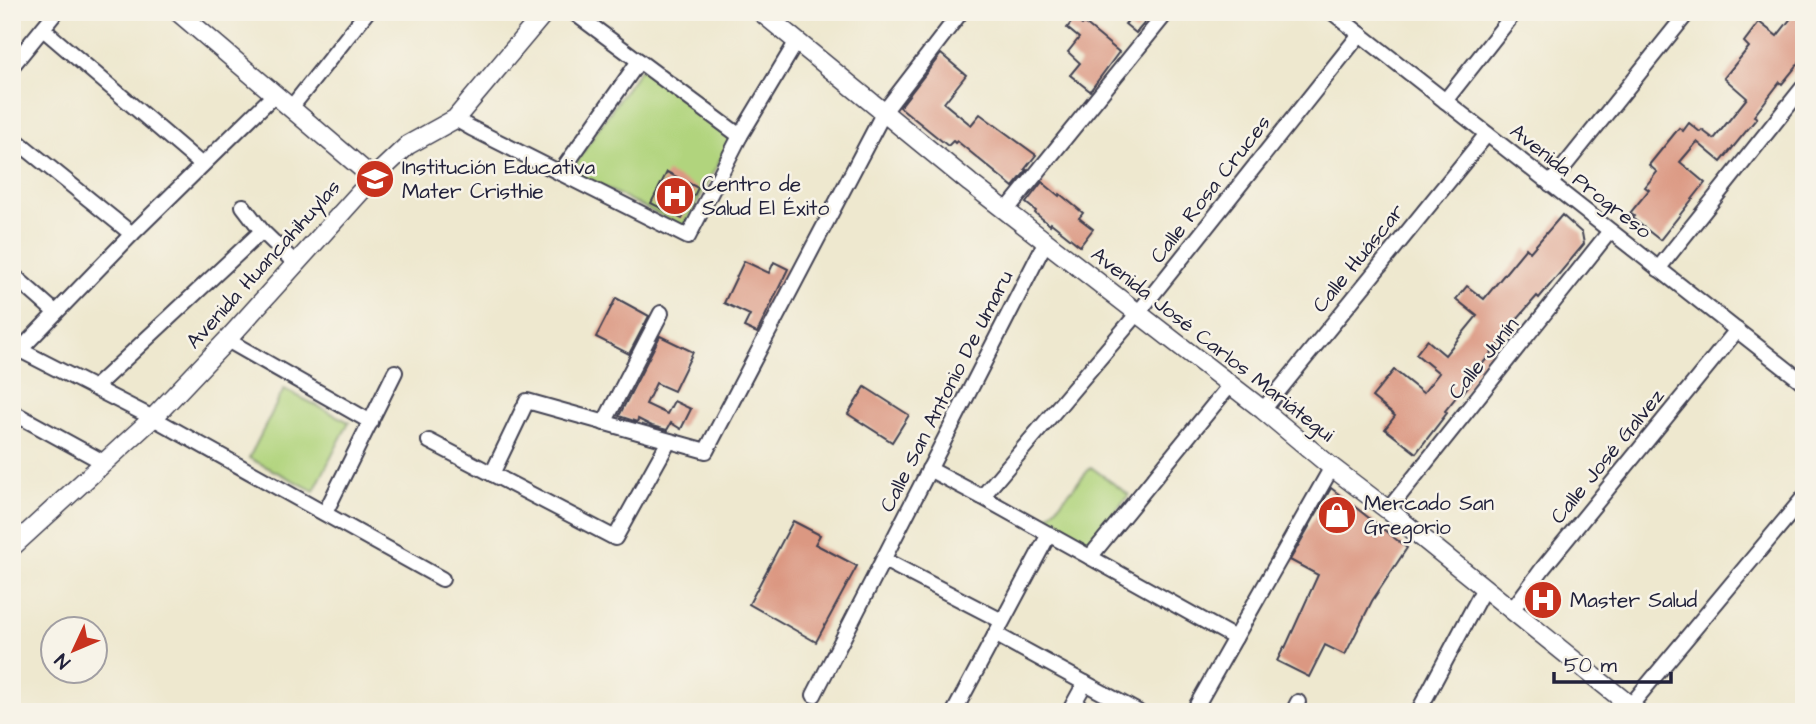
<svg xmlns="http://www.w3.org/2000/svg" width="1816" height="724" font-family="'Architects Daughter',sans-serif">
	<rect width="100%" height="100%" fill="#f7f3e8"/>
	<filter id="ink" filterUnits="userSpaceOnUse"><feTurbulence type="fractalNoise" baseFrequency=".0143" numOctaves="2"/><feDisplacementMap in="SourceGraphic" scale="14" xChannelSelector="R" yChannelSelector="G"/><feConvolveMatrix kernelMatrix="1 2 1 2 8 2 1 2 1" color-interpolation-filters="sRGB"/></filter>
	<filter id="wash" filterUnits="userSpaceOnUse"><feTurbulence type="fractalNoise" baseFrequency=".00686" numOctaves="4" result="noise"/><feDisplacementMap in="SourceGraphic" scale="28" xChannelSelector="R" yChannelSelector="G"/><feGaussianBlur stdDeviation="1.57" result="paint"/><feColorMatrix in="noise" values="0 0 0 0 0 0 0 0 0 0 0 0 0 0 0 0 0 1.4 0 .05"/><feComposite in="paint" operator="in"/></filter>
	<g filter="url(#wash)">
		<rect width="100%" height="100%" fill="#eee8cf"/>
		<g fill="#b1d47d" stroke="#6a7b5c" stroke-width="2">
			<path d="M641,68L733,136L684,227L571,171L600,126Z"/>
			<path d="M284,389L349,422L314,491L249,458Z"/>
			<path d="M1091,467L1129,495L1093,538L1090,541L1081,540L1047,518Z"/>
		</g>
		<g id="blocks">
			<g fill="#db9882">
				<path d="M1115,12H1154L1136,33L1125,24L1127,22Z"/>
				<path d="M1796,12H1804V57L1782,84L1780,82L1754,116L1757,118L1721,162L1697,142L1680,162L1705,183L1660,240L1632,218L1634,216L1630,213L1649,190L1645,187L1657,172L1649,165L1679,128L1683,131L1689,123L1700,132L1702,130L1714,139L1747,98L1724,78L1749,47L1744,42L1759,22L1777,36Z"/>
				<path d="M1074,19L1082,25L1084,23L1119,52L1090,91L1070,75L1080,63L1068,52L1079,38L1067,28Z"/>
				<path d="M941,54L966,75L944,103L971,125L980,114L1036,155L1025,169L1027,170L1013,187L957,141L955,143L953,141L948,146L900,107Z"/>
				<path d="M667,172L698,188L682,219L651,203Z"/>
				<path d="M1042,182L1059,196L1060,194L1083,213L1079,218L1093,229L1080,246L1051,223L1050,225L1035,213L1036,211L1026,203Z"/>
				<path d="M1562,215L1582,233L1584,244L1539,298L1537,296L1502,336L1504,338L1473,375L1475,377L1463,393L1461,391L1445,411L1447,413L1416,453L1385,429L1395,416L1372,397L1394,370L1423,393L1439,373L1416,354L1427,340L1445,355L1477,316L1456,299L1467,286L1484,299L1526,248L1530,252Z"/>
				<path d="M744,261L769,273L774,262L788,269L757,333L744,327L750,315L724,303Z"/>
				<path d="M616,298L649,316L629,354L596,337Z"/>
				<path d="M660,336L693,352L674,391L656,383L646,404L667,414L674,401L691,409L681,429L671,423L667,430L652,426L638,419L637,422L619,416Z"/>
				<path d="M865,387L909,415L892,442L848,414Z"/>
				<path d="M1331,488L1407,548L1372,601L1345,655L1325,645L1309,677L1277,661L1284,647L1285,648L1318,575L1290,560Z"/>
				<path d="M793,521L820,535L815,544L857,566L816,642L749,604Z"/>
			</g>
		</g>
	</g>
	<g filter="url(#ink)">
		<use href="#blocks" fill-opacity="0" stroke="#414051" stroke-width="2"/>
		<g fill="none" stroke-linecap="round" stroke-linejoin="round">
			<g stroke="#414051" stroke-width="18">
				<g id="minor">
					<path d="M573,12L740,136"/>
					<path d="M1332,12L1804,383"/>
					<path d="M43,29L202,165"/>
					<path d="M12,66L56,12"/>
					<path d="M1445,101L1515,12"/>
					<path d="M290,109L367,12"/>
					<path d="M455,119L471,128L688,237L740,136L797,41"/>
					<path d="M12,137L132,234"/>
					<path d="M560,173L639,61"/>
					<path d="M1550,184L1688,12"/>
					<path d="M243,206L262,231L296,264"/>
					<path d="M1006,211L1167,12"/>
					<path d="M1658,269L1804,86"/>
					<path d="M12,274L55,312"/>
					<path d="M227,340L371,422"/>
					<path d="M12,346L153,418L442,579"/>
					<path d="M20,350L132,234L274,95"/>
					<path d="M94,388L262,231"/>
					<path d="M1263,410L1487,134"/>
					<path d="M12,412L105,463"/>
					<path d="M604,423L661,313"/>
					<path d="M429,441L615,538L669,441"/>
					<path d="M929,469L982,497L1235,638"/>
					<path d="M492,474L527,401L706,451L884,112L961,12"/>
					<path d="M982,497L1138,313L1360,34"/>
					<path d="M1388,510L1610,231"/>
					<path d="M325,513L395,372"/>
					<path d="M1090,557L1230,385"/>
					<path d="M884,560L1002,621"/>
					<path d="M1512,610L1543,568L1737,330"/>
					<path d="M995,634L1138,712"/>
					<path d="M814,695L1046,241"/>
					<path d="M1630,706L1804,497"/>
					<path d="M954,712L1049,534"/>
					<path d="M1069,712L1085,683"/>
					<path d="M1193,712L1332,467"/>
					<path d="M1293,712L1298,702"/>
					<path d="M1418,712L1484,588"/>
				</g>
			</g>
			<g stroke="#414051" stroke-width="21">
				<g id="tertiary">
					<path d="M178,12L373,178"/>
					<path d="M761,12L970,183L1263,410L1329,465L1388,510L1638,712"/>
					<path d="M12,547L153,418L227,340L373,178L408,145L455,119L545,12"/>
				</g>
			</g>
			<use href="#minor" stroke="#fff" stroke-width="14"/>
			<use href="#tertiary" stroke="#fff" stroke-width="18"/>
		</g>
	</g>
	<defs>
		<g id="school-disc" transform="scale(2.0125)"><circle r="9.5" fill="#c8321e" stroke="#f7f3e8"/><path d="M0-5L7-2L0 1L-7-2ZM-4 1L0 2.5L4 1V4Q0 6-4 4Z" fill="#fff"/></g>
		<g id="hospital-disc" transform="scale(2.0125)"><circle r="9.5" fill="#c8321e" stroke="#f7f3e8"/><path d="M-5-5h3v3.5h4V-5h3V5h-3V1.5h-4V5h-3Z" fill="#fff"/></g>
		<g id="shop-disc" transform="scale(2.0125)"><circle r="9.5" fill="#c8321e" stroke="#f7f3e8"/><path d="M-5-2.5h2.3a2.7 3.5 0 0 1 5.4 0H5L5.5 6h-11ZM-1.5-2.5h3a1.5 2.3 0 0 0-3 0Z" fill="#fff"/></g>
	</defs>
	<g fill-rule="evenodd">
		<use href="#school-disc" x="375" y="179"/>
		<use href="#hospital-disc" x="675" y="196"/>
		<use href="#shop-disc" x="1337" y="515"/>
		<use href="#hospital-disc" x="1543" y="600"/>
	</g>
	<g text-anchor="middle" stroke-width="5" stroke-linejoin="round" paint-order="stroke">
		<g font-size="21" fill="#22223b" stroke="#f7f3e8" text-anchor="start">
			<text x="402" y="174">Institución Educativa<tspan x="402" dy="24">Mater Cristhie</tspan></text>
			<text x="702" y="191">Centro de<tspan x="702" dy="24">Salud El Éxito</tspan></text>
			<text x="1364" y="510">Mercado San<tspan x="1364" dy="24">Gregorio</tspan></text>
			<text x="1570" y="607">Master Salud</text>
		</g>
		<g font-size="21" fill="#22223b" stroke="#f7f3e8">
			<text transform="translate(1581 181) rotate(38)" y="7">Avenida Progreso</text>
			<text transform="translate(1210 189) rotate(-52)" y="7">Calle Rosa Cruces</text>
			<text transform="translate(1358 258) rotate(-51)" y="7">Calle Huáscar</text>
			<text transform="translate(263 264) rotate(-48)" y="7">Avenida Huancahihuylas</text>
			<text transform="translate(1213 344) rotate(38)" y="7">Avenida José Carlos Mariátegui</text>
			<text transform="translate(1483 358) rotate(-51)" y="7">Calle Junín</text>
			<text transform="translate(946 391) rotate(-63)" y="7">Calle San Antonio De Umaru</text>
			<text transform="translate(1607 456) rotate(-51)" y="7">Calle José Galvez</text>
		</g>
	</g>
	<rect width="1816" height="724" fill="none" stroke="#f7f3e8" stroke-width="42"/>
	<g transform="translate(74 650) rotate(226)"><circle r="33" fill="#f7f3e8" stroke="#a29fa3" stroke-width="2"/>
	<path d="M0-5L12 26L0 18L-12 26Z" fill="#c8321e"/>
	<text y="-10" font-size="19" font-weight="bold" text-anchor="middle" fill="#22223b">N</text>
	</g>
	<path d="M1554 672v10h117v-10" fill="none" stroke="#22223b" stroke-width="3.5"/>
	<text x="1564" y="672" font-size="21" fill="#22223b" stroke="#f7f3e8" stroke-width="5" paint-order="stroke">50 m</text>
</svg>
